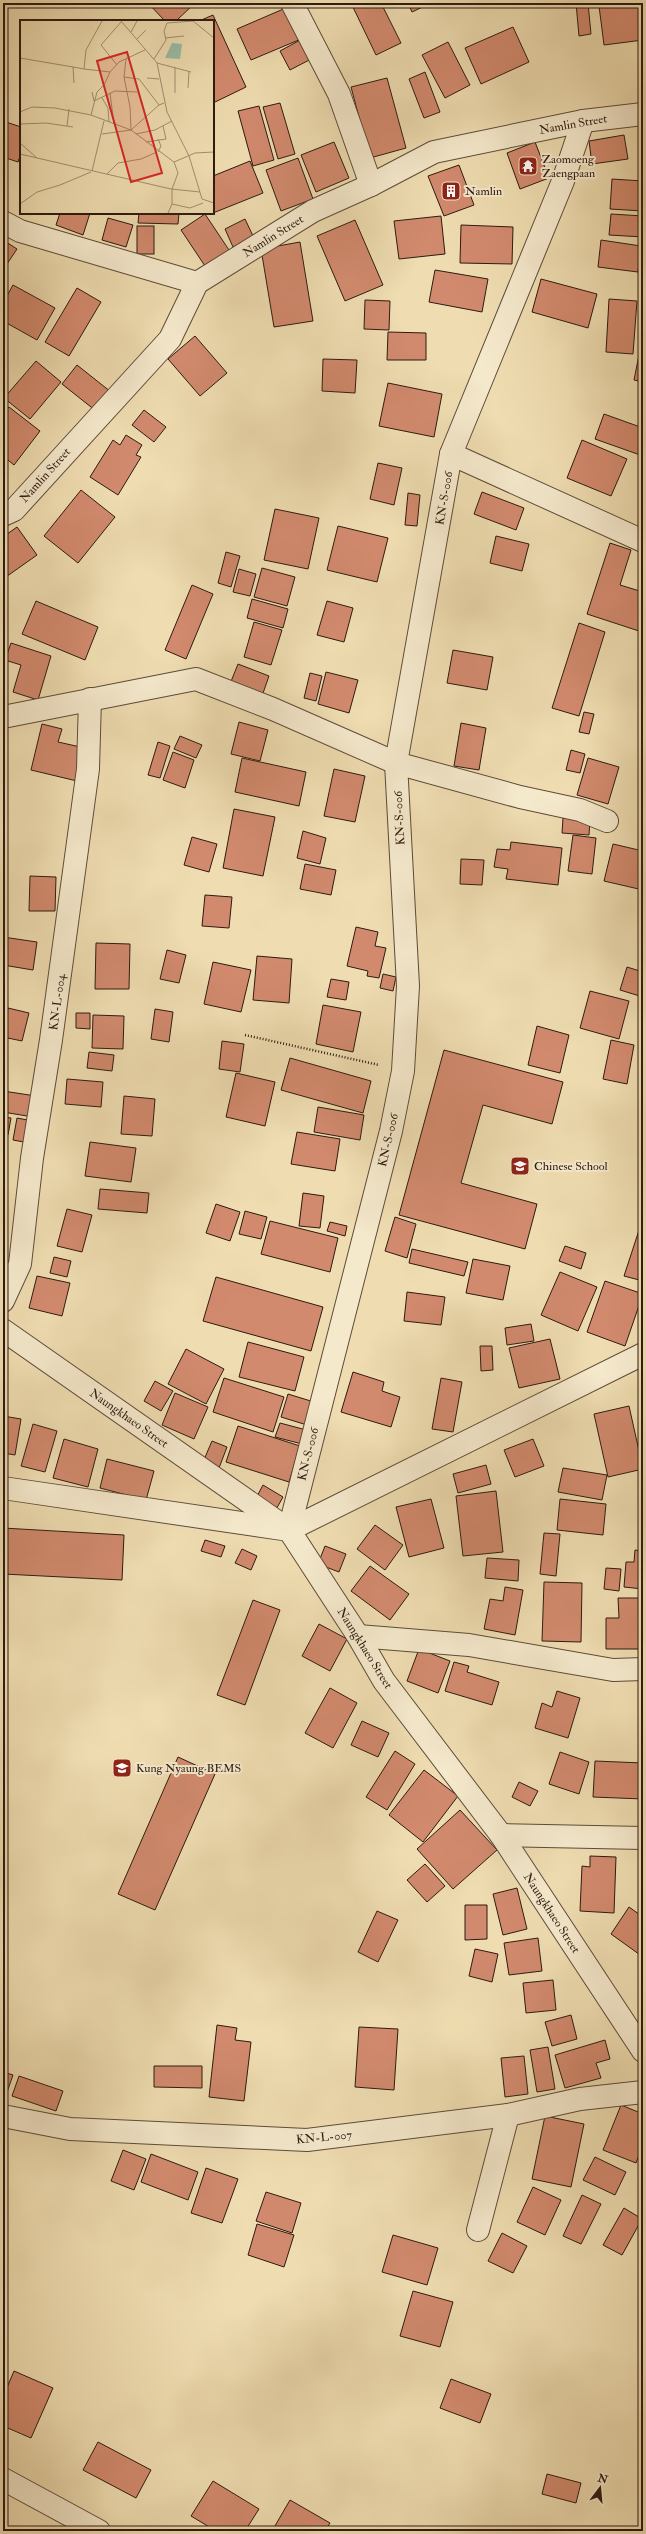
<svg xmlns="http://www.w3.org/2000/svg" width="646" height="2534" font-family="'IM FELL Double Pica',serif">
	<rect width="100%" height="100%" fill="#efddb1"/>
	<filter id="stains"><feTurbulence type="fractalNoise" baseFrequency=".005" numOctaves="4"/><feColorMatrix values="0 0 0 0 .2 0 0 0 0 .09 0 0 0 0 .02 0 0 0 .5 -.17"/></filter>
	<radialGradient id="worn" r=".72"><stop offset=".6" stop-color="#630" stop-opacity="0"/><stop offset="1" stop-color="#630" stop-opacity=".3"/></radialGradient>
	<g fill="#d28a6e" stroke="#2d1a11">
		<path d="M148,3H195L176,21H165Z"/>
		<path d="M351,3H381L401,43L376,55Z"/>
		<path d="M408,3H431L412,12Z"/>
		<path d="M576,3H588L591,34L579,36Z"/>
		<path d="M626,3H643V40L604,45L599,6Z"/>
		<path d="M288,7L301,39L251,60L237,29Z"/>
		<path d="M213,15L246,87L213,103V21H199Z"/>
		<path d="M513,27L529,62L481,84L465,48Z"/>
		<path d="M302,39L313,58L290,70L280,51Z"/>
		<path d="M448,42L470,85L445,98L422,55Z"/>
		<path d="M425,72L440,112L424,118L409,79Z"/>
		<path d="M387,78L406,148L370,158L351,87Z"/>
		<path d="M280,103L295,154L278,159L263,107Z"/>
		<path d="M259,106L274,160L253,166L238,111Z"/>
		<path d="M3,121L21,127V153L18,162L3,157Z"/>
		<path d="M624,135L628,159L592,164L589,141Z"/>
		<path d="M334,142L349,178L316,192L301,155Z"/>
		<path d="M535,142L549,178L520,189L507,153Z"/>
		<path d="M298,158L313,199L281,211L266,170Z"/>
		<path d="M250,161L263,193L213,213V176Z"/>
		<path d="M459,165L474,205L444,216L428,176Z"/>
		<path d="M612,179L643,181V211L610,209Z"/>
		<path d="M60,213H90L83,235L56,225Z"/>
		<path d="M139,213H179L178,224L138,223Z"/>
		<path d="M205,214L231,253L207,269L181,230Z"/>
		<path d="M611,214L643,216V237L609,235Z"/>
		<path d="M441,216L445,254L399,259L394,221Z"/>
		<path d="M108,218L133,225L126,247L102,240Z"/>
		<path d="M245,219L254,238L233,247L225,229Z"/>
		<path d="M355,220L383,285L345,301L317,236Z"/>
		<path d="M461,225L513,227L512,264L460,263Z"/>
		<rect x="137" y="226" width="17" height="28"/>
		<path d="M3,240L17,249L3,270Z"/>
		<path d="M601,240L641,246L638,272L598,267Z"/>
		<path d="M300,242L313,321L274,327L261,249Z"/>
		<path d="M435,270L488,279L482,312L429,302Z"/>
		<path d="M541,279L597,294L588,328L532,312Z"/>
		<path d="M13,285L55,308L37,340L3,321V303Z"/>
		<path d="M77,288L101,302L69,356L45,342Z"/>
		<path d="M609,299L637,301L633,354L606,352Z"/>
		<path d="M365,300L390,301L389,330L364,329Z"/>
		<path d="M388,332L426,333V360H387Z"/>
		<path d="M195,336L227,373L200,396L168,359Z"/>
		<path d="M641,345H643V382L634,380Z"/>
		<path d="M323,359L357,360L355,393L322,391Z"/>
		<path d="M36,361L61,382L30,419L4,398Z"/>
		<path d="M77,365L111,392L96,411L62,384Z"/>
		<path d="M388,383L442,394L434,437L379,426Z"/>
		<path d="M9,407L40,431L14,465L3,456V414Z"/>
		<path d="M144,410L166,427L154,442L132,425Z"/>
		<path d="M604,414L643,428V456L595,439Z"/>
		<path d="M126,435L142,445L136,455L141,457L118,495L90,477L113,440L120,445Z"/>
		<path d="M582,440L627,459L611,496L567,478Z"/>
		<path d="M378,463L402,468L394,505L370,499Z"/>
		<path d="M81,490L115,517L78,563L44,536Z"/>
		<path d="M482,492L524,508L516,530L474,514Z"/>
		<path d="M408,493L420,495L417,526L405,525Z"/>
		<path d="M275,509L319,518L308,569L264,560Z"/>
		<path d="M338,526L388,538L377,582L327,570Z"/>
		<path d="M17,527L37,555L3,579V537Z"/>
		<path d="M496,536L529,544L522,571L490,563Z"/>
		<path d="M610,543L631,550L620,585L643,592L642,632L587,614Z"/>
		<path d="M226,552L240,556L231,587L218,583Z"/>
		<path d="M262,568L295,577L287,606L254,597Z"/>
		<path d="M239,569L256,574L250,596L233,592Z"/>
		<path d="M192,585L213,594L186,659L165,650Z"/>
		<path d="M252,599L288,609L283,628L247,618Z"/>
		<path d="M36,601L98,627L85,660L22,634Z"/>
		<path d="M327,601L353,608L344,642L317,635Z"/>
		<path d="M254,622L282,630L271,665L244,657Z"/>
		<path d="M579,623L605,632L579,716L552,708Z"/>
		<path d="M11,643L51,656L38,700L13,692L21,665L5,660Z"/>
		<path d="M453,650L493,657L487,690L447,683Z"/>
		<path d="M238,664L269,676L262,696L230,684Z"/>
		<path d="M326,672L358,680L349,713L318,704Z"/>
		<path d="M310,673L322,676L316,701L304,698Z"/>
		<path d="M584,712L594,714L589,734L579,732Z"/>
		<path d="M239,722L268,730L260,761L231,754Z"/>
		<path d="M461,723L486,728L479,770L454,766Z"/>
		<path d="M42,724L62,729L58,742L85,748L77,781L31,770Z"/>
		<path d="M180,736L202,745L196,758L174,749Z"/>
		<path d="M158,742L170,746L160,778L148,775Z"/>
		<path d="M571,750L585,754L580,773L566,770Z"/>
		<path d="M173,752L194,760L185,788L163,780Z"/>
		<path d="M242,758L306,772L299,806L235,792Z"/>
		<path d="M588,758L619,767L608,804L577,795Z"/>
		<path d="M334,769L365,776L355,822L324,816Z"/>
		<path d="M234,809L275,817L263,876L223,868Z"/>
		<path d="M563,818L590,820L589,835L562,833Z"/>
		<path d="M303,831L326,838L320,864L297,858Z"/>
		<path d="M573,835L596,838L592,874L568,871Z"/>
		<path d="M192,837L217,844L209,872L184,865Z"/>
		<path d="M511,842L562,848L558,885L506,879L508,869L494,867L497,849L510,850Z"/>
		<path d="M613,844L643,851V890L604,881Z"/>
		<path d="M461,859L484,860L482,885L460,884Z"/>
		<path d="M305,864L336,870L331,895L300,889Z"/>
		<path d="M30,876L56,877L55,911H29Z"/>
		<path d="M205,895L232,897L229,928L202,926Z"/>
		<path d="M356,927L378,932L375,946L386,948L379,978L367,976L368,971L347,966Z"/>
		<path d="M3,937L37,942L33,970L3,965Z"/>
		<path d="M96,943L130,944L129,989H95Z"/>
		<path d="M167,950L186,955L179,983L160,979Z"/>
		<path d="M257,956L292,959L289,1003L253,1000Z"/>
		<path d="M213,962L251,970L241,1012L204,1004Z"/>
		<path d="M627,967L643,972V997L620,990Z"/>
		<path d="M383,974L396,977L393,991L380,988Z"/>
		<path d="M331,979L349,982L346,1000L327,997Z"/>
		<path d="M590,991L629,1001L619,1039L580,1028Z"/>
		<path d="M323,1005L361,1012L353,1052L316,1044Z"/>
		<path d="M8,1008L29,1013L22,1041L3,1037Z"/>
		<path d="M155,1009L173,1012L169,1042L151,1039Z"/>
		<path d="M76,1013H90V1029L76,1028Z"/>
		<path d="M93,1015L124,1016L123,1049L92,1048Z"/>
		<path d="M537,1026L569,1035L560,1073L528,1065Z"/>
		<path d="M611,1040L634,1045L627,1084L603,1079Z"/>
		<path d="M222,1041L244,1044L240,1072L219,1069Z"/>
		<path d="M444,1050L563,1082L552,1124L483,1105L461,1183L537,1204L525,1249L399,1215Z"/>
		<path d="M89,1052L114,1055L112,1071L87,1068Z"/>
		<path d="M290,1058L371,1081L363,1113L281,1090Z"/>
		<path d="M236,1073L275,1082L265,1126L226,1117Z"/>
		<path d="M67,1079L103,1082L101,1107L65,1104Z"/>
		<path d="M3,1091L36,1096L33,1117L3,1112Z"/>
		<path d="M124,1096L155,1099L152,1136L121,1134Z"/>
		<path d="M318,1107L364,1115L360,1140L314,1132Z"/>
		<path d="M3,1117L11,1118L8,1135H3Z"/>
		<path d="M17,1118L33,1121L29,1143L13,1140Z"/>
		<path d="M297,1132L340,1139L335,1171L291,1164Z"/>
		<path d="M90,1142L136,1148L131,1182L85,1176Z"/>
		<path d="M100,1189L149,1193L147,1213L98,1209Z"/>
		<path d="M303,1193L324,1196L320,1228L299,1226Z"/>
		<path d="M216,1204L240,1212L230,1241L206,1233Z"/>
		<path d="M67,1209L92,1215L82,1252L57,1246Z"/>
		<path d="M245,1211L267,1217L261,1239L239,1234Z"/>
		<path d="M395,1217L416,1224L407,1258L385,1251Z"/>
		<path d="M643,1218V1281L624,1276Z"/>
		<path d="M270,1221L338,1238L330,1272L261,1254Z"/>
		<path d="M330,1222L347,1226L345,1236L327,1231Z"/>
		<path d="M565,1246L586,1253L581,1269L559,1261Z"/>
		<path d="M412,1249L468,1262L464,1276L409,1263Z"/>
		<path d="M54,1257L71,1261L67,1277L50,1273Z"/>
		<path d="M473,1259L510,1266L503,1300L466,1293Z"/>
		<path d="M560,1272L597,1287L578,1331L541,1315Z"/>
		<path d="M37,1276L70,1283L62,1316L29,1308Z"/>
		<path d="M216,1277L323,1307L311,1351L203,1321Z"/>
		<path d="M605,1281L643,1294L625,1346L587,1332Z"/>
		<path d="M407,1292L445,1297L441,1325L404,1321Z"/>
		<path d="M531,1324L534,1341L507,1345L505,1328Z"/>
		<path d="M550,1339L560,1379L519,1388L509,1348Z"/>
		<path d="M248,1342L304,1357L295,1391L239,1377Z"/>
		<path d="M480,1346H492L493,1370L481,1371Z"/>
		<path d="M186,1349L224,1369L206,1404L168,1384Z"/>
		<path d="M353,1372L384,1382L382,1391L400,1397L391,1427L341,1412Z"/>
		<path d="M224,1378L284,1397L273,1432L213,1412Z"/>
		<path d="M441,1378L462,1382L453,1432L432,1429Z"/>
		<path d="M155,1381L173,1391L161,1411L144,1401Z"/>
		<path d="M175,1393L208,1407L194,1439L162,1425Z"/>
		<path d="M288,1394L314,1402L307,1425L281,1417Z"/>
		<path d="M629,1406L643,1469L608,1477L594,1414Z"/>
		<path d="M3,1416L21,1419L15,1455L3,1453Z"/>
		<path d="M280,1423L310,1431L306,1445L275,1437Z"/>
		<path d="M33,1424L57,1431L45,1472L21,1466Z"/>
		<path d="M238,1426L300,1446L289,1482L226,1462Z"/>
		<path d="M64,1439L98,1449L88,1487L53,1478Z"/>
		<path d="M533,1439L544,1466L515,1477L504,1450Z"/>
		<path d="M212,1441L227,1447L219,1468L203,1462Z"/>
		<path d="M107,1459L154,1471L146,1500L100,1488Z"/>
		<path d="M486,1465L491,1484L458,1493L453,1474Z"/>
		<path d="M563,1468L607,1475L602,1500L558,1492Z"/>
		<path d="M263,1485L283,1497L274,1513L254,1502Z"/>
		<path d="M496,1491L503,1552L463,1556L456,1496Z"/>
		<path d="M431,1499L444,1548L409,1557L396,1507Z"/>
		<path d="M560,1499L606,1504L603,1535L557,1530Z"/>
		<path d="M375,1525L403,1545L385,1570L357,1549Z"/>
		<path d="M3,1528L124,1535L122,1580L3,1574Z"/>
		<path d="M544,1533L560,1534L556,1576L540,1574Z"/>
		<path d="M205,1540L225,1546L221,1557L201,1551Z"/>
		<path d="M325,1546L346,1554L339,1572L318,1564Z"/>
		<path d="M242,1549L257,1556L251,1570L235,1563Z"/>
		<path d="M635,1550L643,1551V1589L624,1587L626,1562H634Z"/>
		<path d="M487,1558L519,1560L518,1581L485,1578Z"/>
		<path d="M370,1566L409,1594L390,1620L351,1591Z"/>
		<path d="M606,1568L621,1569L619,1591L604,1589Z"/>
		<path d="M544,1582L582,1583L581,1642L542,1641Z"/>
		<path d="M505,1587L523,1590L515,1635L484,1629L490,1599L503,1601Z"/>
		<path d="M618,1598H643V1649H606V1618H619Z"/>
		<path d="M253,1600L280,1610L245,1705L217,1695Z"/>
		<path d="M319,1624L347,1639L330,1671L302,1656Z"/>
		<path d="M419,1649L450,1661L438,1693L407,1681Z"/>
		<path d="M454,1662L469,1666L467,1672L499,1682L492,1705L445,1691Z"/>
		<path d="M330,1688L357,1703L333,1748L305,1733Z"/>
		<path d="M557,1691L580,1698L568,1738L535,1728L542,1703L552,1707Z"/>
		<path d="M362,1721L389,1733L378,1757L351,1745Z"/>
		<path d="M395,1751L415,1764L387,1810L366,1797Z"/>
		<path d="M560,1752L589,1762L579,1794L549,1784Z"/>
		<path d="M178,1757L215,1774L155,1910L118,1894Z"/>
		<path d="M595,1761L643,1763V1799L593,1797Z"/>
		<path d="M424,1770L458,1796L423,1842L389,1815Z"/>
		<path d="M519,1782L538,1791L530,1806L512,1797Z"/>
		<path d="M460,1810L497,1850L453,1889L417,1849Z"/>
		<path d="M590,1856L616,1857L614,1913L580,1911L582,1866L590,1867Z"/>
		<path d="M425,1864L445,1886L427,1902L407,1880Z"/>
		<path d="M517,1888L527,1929L503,1935L493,1894Z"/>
		<path d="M465,1905H487V1939L465,1940Z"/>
		<path d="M629,1907L643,1917V1957L611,1934Z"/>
		<path d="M377,1911L398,1920L378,1962L358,1952Z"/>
		<path d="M538,1938L542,1971L509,1975L504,1943Z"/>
		<path d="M475,1949L498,1954L492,1982L469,1976Z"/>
		<path d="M553,1980L556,2010L526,2013L523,1983Z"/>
		<path d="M571,2015L577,2039L552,2046L545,2022Z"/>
		<path d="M217,2025L237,2028L235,2040L251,2042L244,2101L209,2097Z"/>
		<path d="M359,2027L398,2029L394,2090L355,2087Z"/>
		<path d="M605,2040L610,2059L596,2063L601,2078L565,2088L555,2055Z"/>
		<path d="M548,2047L555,2089L537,2092L530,2050Z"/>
		<path d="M524,2056L528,2094L505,2097L501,2058Z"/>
		<path d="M154,2066H202V2088L154,2087Z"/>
		<path d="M3,2072L13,2075L5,2098L3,2097Z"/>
		<path d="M19,2076L63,2091L56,2111L12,2096Z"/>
		<path d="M621,2105L643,2114V2145L636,2163L603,2150Z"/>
		<path d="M545,2116L584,2124L571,2187L532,2179Z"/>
		<path d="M123,2150L146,2159L134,2190L111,2181Z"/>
		<path d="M151,2154L198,2172L188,2200L141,2182Z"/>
		<path d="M595,2157L626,2172L615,2195L583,2180Z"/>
		<path d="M206,2168L238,2179L222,2223L191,2213Z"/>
		<path d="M533,2187L561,2200L545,2235L517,2222Z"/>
		<path d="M266,2192L301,2203L292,2233L256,2221Z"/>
		<path d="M582,2195L601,2204L581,2244L563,2236Z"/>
		<path d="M624,2208L642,2219L622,2255L603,2245Z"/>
		<path d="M257,2224L294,2235L284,2267L248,2255Z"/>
		<path d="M502,2233L527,2246L513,2273L488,2261Z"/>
		<path d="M393,2235L438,2248L427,2285L382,2272Z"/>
		<path d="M413,2291L453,2302L440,2347L400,2336Z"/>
		<path d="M14,2371L53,2388L31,2438L3,2426V2397Z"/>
		<path d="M451,2379L491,2394L480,2423L440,2408Z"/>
		<path d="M98,2442L151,2470L136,2498L83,2470Z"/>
		<path d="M547,2474L581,2483L576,2503L542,2494Z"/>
		<path d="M213,2481L259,2509L245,2531H216L191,2516Z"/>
		<path d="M290,2500L330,2523L325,2531H272Z"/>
	</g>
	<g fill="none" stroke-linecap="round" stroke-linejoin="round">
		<g stroke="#5e4b39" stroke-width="24">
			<g id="minor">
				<path d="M292,3L339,94L371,185"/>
				<path d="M3,222L20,231L197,283"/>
				<path d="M451,454L643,541"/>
				<path d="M3,515L14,510L170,339L197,283L313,211L371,185L434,152L583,121L643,114"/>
				<path d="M3,717L196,679L273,709L396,763L520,797L580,810L607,821"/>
				<path d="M3,1301L20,1264L32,1158L51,1040L88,769L90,699"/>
				<path d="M3,1330L289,1530L358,1636L384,1681L501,1835L643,2051"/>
				<path d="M3,1488L289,1530L643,1354"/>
				<path d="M289,1530L391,1131L403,1071L408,986L396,763L451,454L563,181L583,121"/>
				<path d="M358,1636L469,1645L613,1670L643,1669"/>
				<path d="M501,1835L643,1838"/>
				<path d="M3,2116L70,2129L307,2140L508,2115L580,2099L643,2092"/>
				<path d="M478,2230L508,2115"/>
				<path d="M3,2479L99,2531"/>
			</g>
		</g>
		<path stroke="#2d1a11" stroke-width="2.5" stroke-dasharray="1 2" stroke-linecap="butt" d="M245,1035L379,1065"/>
		<use href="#minor" stroke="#f5e9cc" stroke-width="22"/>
	</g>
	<defs>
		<g id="temple-square" transform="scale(1)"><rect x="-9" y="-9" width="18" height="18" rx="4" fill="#8f2418" stroke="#f5e9cc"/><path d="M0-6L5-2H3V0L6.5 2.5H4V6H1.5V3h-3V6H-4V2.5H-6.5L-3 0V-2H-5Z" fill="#fff"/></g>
		<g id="building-square" transform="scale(1)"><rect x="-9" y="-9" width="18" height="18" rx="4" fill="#8f2418" stroke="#f5e9cc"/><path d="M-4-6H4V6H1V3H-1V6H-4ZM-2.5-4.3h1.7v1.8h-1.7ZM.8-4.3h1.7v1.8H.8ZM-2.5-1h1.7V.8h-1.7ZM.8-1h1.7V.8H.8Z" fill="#fff"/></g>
		<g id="school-square" transform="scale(1)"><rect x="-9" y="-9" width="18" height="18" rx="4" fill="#8f2418" stroke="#f5e9cc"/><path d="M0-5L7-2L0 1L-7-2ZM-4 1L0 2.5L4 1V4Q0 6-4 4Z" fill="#fff"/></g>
	</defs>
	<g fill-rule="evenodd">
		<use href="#temple-square" x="528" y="166"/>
		<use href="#building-square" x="451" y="191"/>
		<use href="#school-square" x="520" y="1166"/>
		<use href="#school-square" x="122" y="1768"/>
	</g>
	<g text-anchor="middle" stroke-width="4" stroke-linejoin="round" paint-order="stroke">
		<g font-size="12" fill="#2d1a11" stroke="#f5e9cc">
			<text transform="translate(573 124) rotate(-10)" y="4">Namlin Street</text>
			<text transform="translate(273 236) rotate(-32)" y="4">Namlin Street</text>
			<text transform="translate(45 475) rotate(-48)" y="4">Namlin Street</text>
			<text transform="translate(444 498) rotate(-80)" y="4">KN-S-006</text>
			<text transform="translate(399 818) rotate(-93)" y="4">KN-S-006</text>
			<text transform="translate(57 1002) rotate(-82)" y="4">KN-L-004</text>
			<text transform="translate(388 1140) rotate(-77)" y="4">KN-S-006</text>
			<text transform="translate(129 1418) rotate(35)" y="4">Naungkhaeo Street</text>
			<text transform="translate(308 1454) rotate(-76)" y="4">KN-S-006</text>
			<text transform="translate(365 1648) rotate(58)" y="4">Naungkhaeo Street</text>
			<text transform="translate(552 1913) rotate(57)" y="4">Naungkhaeo Street</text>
			<text transform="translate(324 2137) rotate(-5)" y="4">KN-L-007</text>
		</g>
		<g font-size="12" fill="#2d1a11" stroke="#f5e9cc" text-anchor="start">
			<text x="542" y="163">Zaomoeng<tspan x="542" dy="14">Zaengpaan</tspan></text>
			<text x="465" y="195">Namlin</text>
			<text x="534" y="1170">Chinese School</text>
			<text x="136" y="1772">Kung Nyaung BEMS</text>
		</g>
	</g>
	<g transform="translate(20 20)">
		<rect width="194" height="194" fill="#efddb1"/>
		<path d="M152,23L162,24L160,39L145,38Z" fill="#9bbda6"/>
		<path fill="none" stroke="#a18f71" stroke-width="1" d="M82,1L66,30L64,49L90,52M101,1L137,43L147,92L169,136L182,179L194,183M111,12L117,1M145,18L164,16M117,19L126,10M0,38L53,47M106,39L104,57L110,87L111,110M134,39L146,20L144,11L147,3L173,1L194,18M137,43L171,52M97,45L81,25L101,2M104,57L119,59L139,85M127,58L139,59M54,63L53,47L64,49M168,68L169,51M72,72L74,81L95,71L117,72M90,73L94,104M155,73V47M82,78L88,88L89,102M0,92L12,87L35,88L71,95L111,110L154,142L175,133L194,132M71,95L77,72L84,65L90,52L99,42L125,30M0,104L26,103L53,107M47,106L49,89M82,114L111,110L139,85L144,83M116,114L135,110L152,101M138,119L141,126L138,132M126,122L146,119L143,106M0,123L17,138M0,134L151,169L180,172M72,151L84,101M87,154L98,143L121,139L137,132M0,184L17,172L40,165L71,152M152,184V169L158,153L154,142M148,193L152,184L170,188L183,183"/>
		<path fill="#d62828" fill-opacity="0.15" stroke="#d62828" stroke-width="2" d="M107,32L142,153L111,162L77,41Z"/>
		<rect width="194" height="194" fill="none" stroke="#2d1a11" stroke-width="2"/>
	</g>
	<rect width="646" height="2534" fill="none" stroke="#efddb1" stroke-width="16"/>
	<rect x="4" y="4" width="638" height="2526" fill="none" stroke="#2d1a11" stroke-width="2"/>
	<rect x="8" y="8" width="630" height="2518" fill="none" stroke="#2d1a11"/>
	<g transform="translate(600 2488) rotate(16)" stroke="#f5e9cc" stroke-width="3" paint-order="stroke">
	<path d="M0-3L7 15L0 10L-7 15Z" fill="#2d1a11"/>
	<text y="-6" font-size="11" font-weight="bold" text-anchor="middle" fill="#2d1a11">N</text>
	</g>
	<rect width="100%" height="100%" filter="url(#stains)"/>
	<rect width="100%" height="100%" fill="url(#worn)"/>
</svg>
